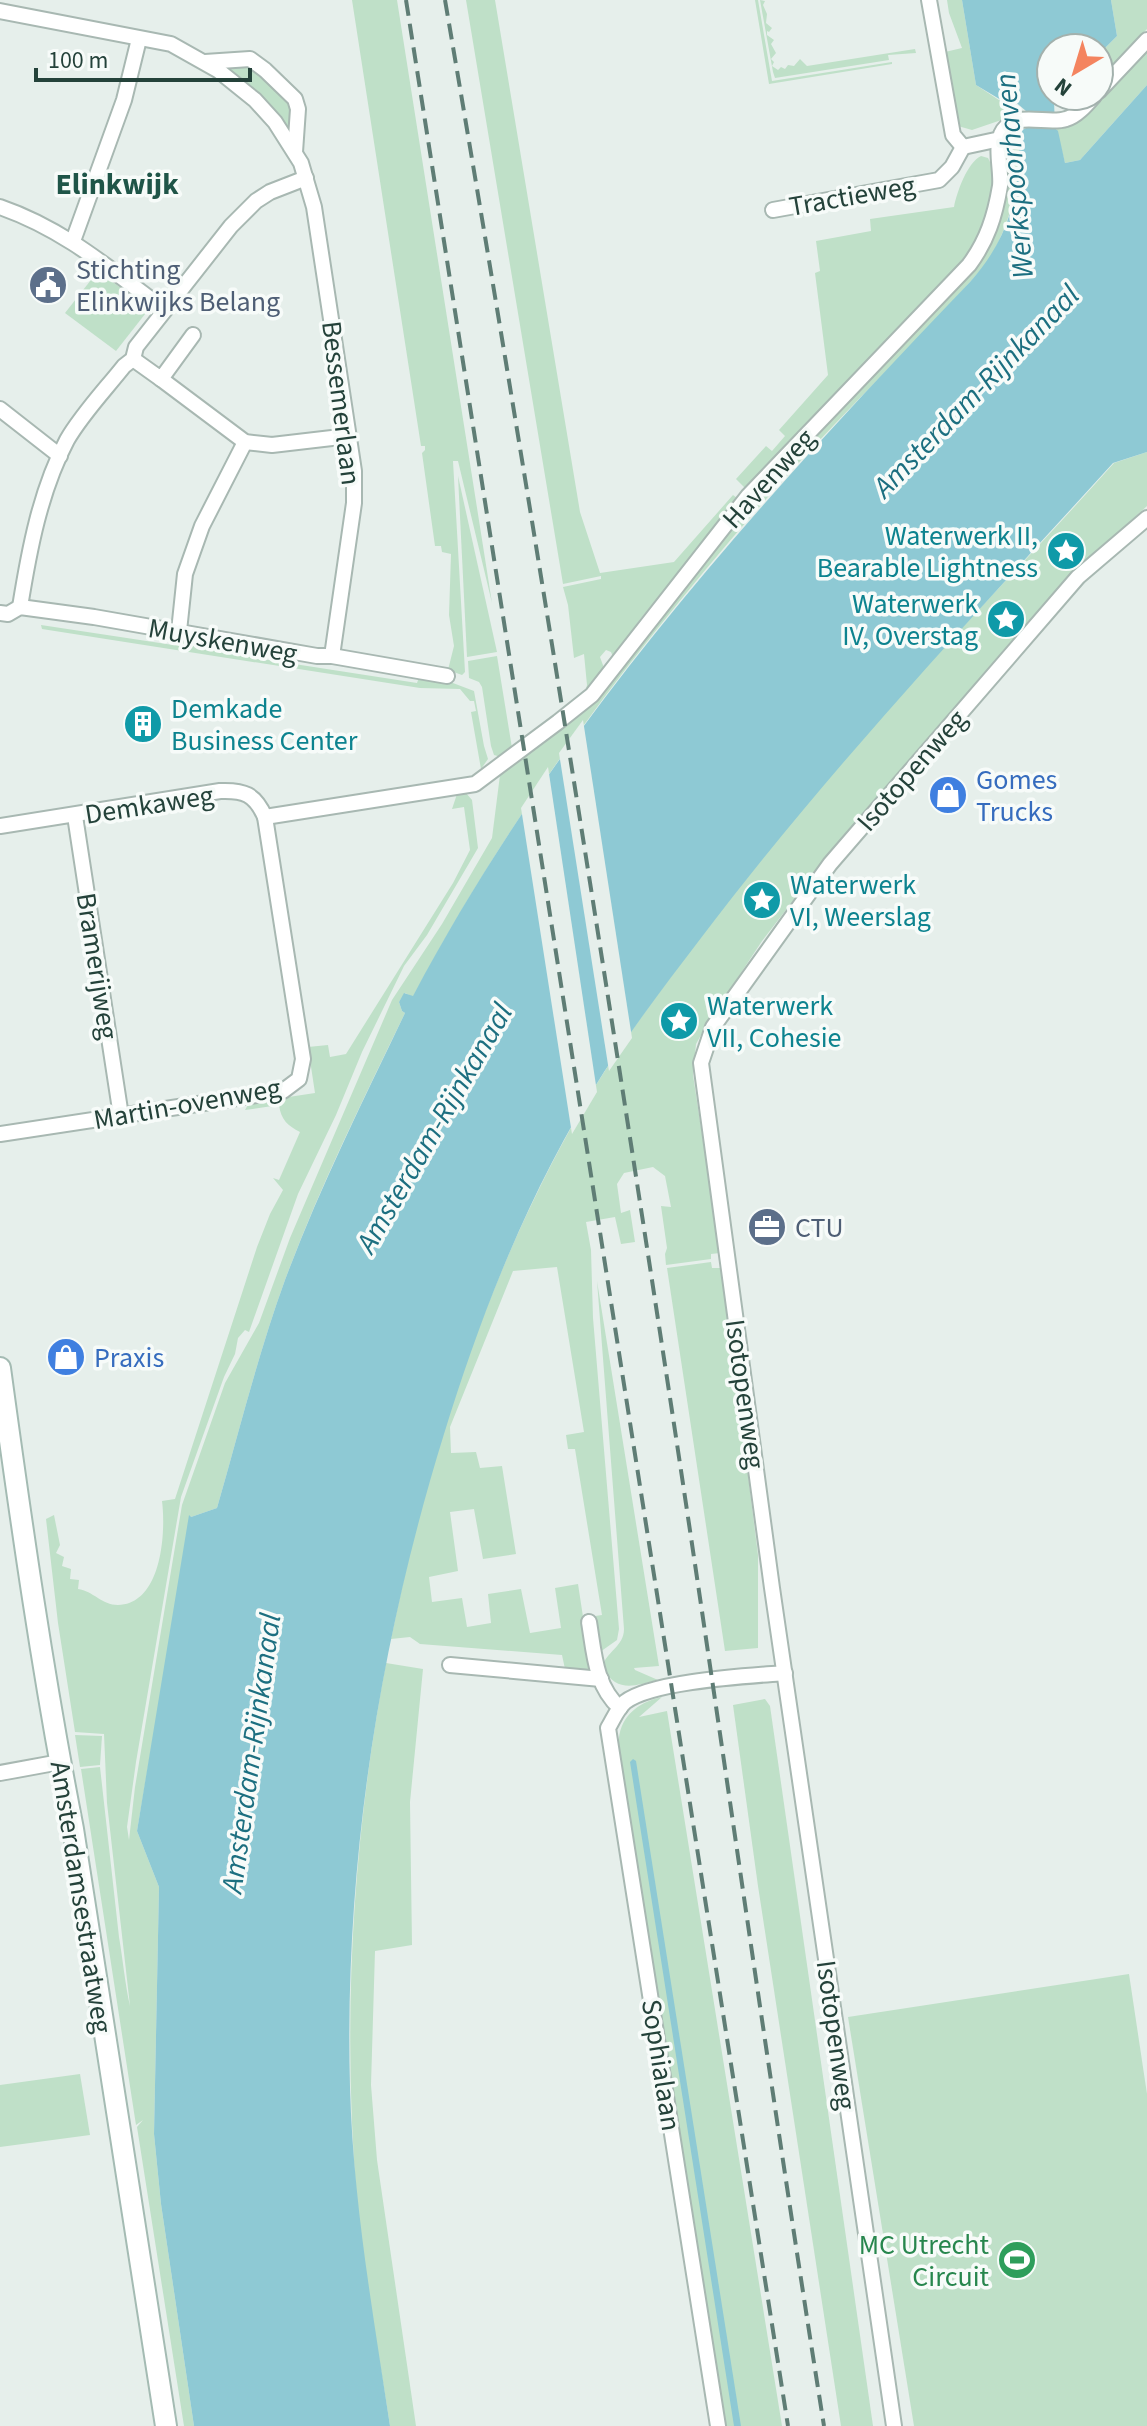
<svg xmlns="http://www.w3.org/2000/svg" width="1147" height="2426" font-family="'Source Sans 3',sans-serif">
	<rect width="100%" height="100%" fill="#e6efeb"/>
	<g fill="#bfe0c8">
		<path d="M352,0H397L492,603L458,461H453L465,672L462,675L448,670L454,646L449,615L451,554L442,552L441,546H435L422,453L425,450V446H421Z"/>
		<path d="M466,0H495L580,512L600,573L674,562L733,495L737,498V502L641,618L613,657L611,652L606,650L600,657L604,668L585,693L587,685L584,654L574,658L568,605L563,587L601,579V576L563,584Z"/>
		<path d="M755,0H758L772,81L892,62V64L769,84Z"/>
		<path d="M760,0L765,1L763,5L767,14L766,23L772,28L769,32L767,31V35L774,40L771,44L776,53L771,59L774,62L772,66L778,70L781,67L785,69L788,65L794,66L800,59L807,66L915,49L916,53L888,55L889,60L775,78L773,72Z"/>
		<path d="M947,0H962L976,85L1008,106L1016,115L972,130L958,126L945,52L962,48L949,13Z"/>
		<path d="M1111,0H1147V29L1099,80V54L1117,36Z"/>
		<path d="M1147,48V85L1080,160L1065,163L1055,124L1069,125L1080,120Z"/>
		<path d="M249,64L292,105L290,130L259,94L228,69Z"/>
		<path d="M1019,132C1020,181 1013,220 987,263C922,338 849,406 783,480C642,638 512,809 413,997L405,993L399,1002L402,1011L405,1013C363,1100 319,1188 285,1280C258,1354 239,1432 217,1508L191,1517L137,1831L159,1887L154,2134L161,2204L194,2426H184L137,2127L143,2120L136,2125L81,1769L100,1767L119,1937C123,1960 125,1984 130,2006L107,1803L104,1734L75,1732L58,1623L46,1519L54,1515L60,1545L56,1553L64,1557L62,1566L71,1569L70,1579L79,1580L78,1589C93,1591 102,1605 118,1605C162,1604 166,1532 162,1501L175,1499L257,1247L270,1214L283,1190L273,1178L279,1180L300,1132C288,1126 281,1120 279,1105L245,1110L249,1103L315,1093L308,1047L328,1045L330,1057L346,1054L453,883L470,850L464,807L452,809L457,794L466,793L472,800L478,848L427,935L404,966L362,1052L336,1115L298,1194L249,1332L245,1330L238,1338L235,1354L224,1377L181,1497L136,1762L127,1827L129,1840L135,1787L182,1505L225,1383L259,1323L290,1238L392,1000L442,924L492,838L500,775L595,703L661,613L733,525L990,243C1007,209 1009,174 1010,137Z"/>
		<path d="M981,156L988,158C1005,187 981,235 965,260L810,421L752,487L745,488L736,479L766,446L772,451L785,436L779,430L828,375L815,273L820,271L816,241L871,231L870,219L954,207C957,192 967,163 981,156Z"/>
		<path d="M98,271L149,309L116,351L65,313Z"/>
		<path d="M1147,452V506L1071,575L839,841L762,941L706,1026L696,1044L693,1075L720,1253L711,1254V1259L666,1265L665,1254L667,1248L661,1206L671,1207L665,1176L653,1167L624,1173L617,1184L621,1213L630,1210L635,1242L621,1244L615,1217L586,1222L591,1250L593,1318L619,1629L617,1640L600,1652L595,1616L602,1615L575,1449H568L566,1435L584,1432L557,1267L513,1271L450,1427L451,1453L476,1452L480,1468L502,1466L516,1554L483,1559L474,1509L450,1512L458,1571L429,1577L432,1602L462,1598L467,1627L491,1623L488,1594L521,1589L530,1633L561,1628L555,1588L578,1584L591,1669L586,1672L565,1669L562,1655L420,1644L410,1637L391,1639C428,1455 487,1274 581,1110C615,1051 656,996 697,942C765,852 837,765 913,681C979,608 1048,537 1114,463Z"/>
		<path d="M458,476L497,652L467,657Z"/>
		<path d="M41,625L173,645V641L179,636L235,645L239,651L236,655L417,683L419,677L445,680L474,691L484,746L488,759L481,769L471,712L476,711L474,701H470L460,689L420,688L42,629Z"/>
		<path d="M497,656L512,748L501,757L494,755L491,746L482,687L479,682L469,678L468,661Z"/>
		<path d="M711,1262L712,1268H722L758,1555V1648L725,1651L667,1268Z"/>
		<path d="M597,1281L659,1666L634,1668L635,1670L658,1680C633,1686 618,1693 602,1668C605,1652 624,1647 624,1629Z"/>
		<path d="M386,1663L423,1669L410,1802L412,1945L375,1951L371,2085L377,2160L416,2426H390C379,2352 363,2277 357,2203C342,2023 352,1841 386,1663Z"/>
		<path d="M662,1697L639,1717L667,1711L782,2426H726L619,1750C616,1721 634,1703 662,1697Z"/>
		<path d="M765,1699L770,1706L873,2426H841L758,1886L733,1705Z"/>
		<path d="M75,1735L102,1736L100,1765L80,1767Z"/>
		<path d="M1129,1974L1147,2094V2426H914L848,2017Z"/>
		<path d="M80,2074L90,2135L0,2147V2085Z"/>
	</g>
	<g fill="#8ec9d4">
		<path d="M962,0H1111L1117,36L1099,54V48H1051V96H1058L1054,100L1055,128L1058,131L1065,163L1080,160L1147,85V452L1113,463C972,618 828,770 701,938C668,981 634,1026 604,1072C532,1185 483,1307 444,1434C379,1644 344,1866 350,2087C353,2201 373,2313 390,2426H194L161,2204L154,2134L159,1887L137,1831L189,1515L191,1517L217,1508C239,1432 258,1354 285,1280C319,1189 363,1101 405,1013L402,1011L399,1002L404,993L413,996C556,725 759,502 970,282C1011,236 1020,192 1019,132L1026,128V111L1013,100L1006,103L976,85Z"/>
		<path d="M633,1759L636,1761L741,2426H734L630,1762Z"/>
	</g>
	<g fill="#e6efeb">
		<path d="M583,720L632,1038L609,1071L559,753Z"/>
		<path d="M548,767L597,1092L572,1134L521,808Z"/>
	</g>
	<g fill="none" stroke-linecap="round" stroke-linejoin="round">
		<g stroke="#a8b8b2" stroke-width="18">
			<g id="street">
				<path d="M929,0L953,135L963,147L1000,139"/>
				<path d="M0,11L171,44L219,71L255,100L275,122L301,163L314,207L354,471V503L332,656"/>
				<path d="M205,62L250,59L265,70L295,99L298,109L295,152"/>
				<path d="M1099,91L1147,40"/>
				<path d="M0,207C64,229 111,270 165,310"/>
				<path d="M773,210L939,180L952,167L963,147"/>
				<path d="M73,241L124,100L139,39"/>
				<path d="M133,359L161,379L193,335"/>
				<path d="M161,379L245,442L272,445L349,436"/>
				<path d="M0,409L60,456"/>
				<path d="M20,607C29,551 40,491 67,440C82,414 105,390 124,366L133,359L136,347L231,226L256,201L270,192L306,178"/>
				<path d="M0,613L8,614L20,607L94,617L317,656H332L447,676"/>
				<path d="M179,631L185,574L202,526L245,442"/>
				<path d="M75,816L121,1116"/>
				<path d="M0,826L220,791C244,790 255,794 265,817L475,784L558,722L592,695L748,496L969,265C987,241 995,216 1000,186C1002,169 992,140 1006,127C1022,112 1048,125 1066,119C1077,116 1087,104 1094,96"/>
				<path d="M0,1134L283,1091L299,1079L303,1059L265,817"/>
				<path d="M589,1622C594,1652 595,1686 620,1708"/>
				<path d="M450,1665L601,1679"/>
				<path d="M0,1773L60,1762"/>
				<path d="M718,2426L608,1728C613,1720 617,1709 625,1702C652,1681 748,1676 785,1673"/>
				<path d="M894,2426L772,1588L701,1063L713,1027L830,864L1078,577L1147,518"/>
			</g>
		</g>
		<g stroke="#a4bbb3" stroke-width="24">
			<path id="secondary" d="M0,1368C21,1522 43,1676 73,1829L166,2426"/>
		</g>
		<use href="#street" stroke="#fff" stroke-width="14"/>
		<use href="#secondary" stroke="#fff" stroke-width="20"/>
		<g stroke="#5f7d75" stroke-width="4" stroke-dasharray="16 8" stroke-linecap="butt">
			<path d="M406,0L788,2426"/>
			<path d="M445,0C522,450 594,901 663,1352C718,1710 767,2068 824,2426"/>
		</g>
	</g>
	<defs>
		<g id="civic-disc" transform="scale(2)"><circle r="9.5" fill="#5c6f8a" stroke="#f7fbf9"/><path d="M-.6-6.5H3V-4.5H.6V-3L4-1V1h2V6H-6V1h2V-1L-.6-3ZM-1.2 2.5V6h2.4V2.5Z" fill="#fff"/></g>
		<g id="sight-disc" transform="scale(2)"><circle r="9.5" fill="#0f9aa8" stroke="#f7fbf9"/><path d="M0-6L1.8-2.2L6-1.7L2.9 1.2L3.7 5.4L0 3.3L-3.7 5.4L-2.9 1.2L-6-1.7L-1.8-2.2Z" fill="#fff"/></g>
		<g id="building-disc" transform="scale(2)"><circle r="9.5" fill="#0f9aa8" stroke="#f7fbf9"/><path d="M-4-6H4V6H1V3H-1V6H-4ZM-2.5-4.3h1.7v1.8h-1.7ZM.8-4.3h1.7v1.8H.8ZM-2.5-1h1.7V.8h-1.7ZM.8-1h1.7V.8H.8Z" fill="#fff"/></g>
		<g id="shop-disc" transform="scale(2)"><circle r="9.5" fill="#3f7fe0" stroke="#f7fbf9"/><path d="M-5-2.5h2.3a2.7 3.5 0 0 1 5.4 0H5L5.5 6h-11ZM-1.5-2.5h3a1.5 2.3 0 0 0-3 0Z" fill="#fff"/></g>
		<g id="office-disc" transform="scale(2)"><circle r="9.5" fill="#5c6f8a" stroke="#f7fbf9"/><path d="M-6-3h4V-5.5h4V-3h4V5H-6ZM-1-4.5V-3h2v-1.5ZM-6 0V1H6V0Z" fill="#fff"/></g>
		<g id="stadium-disc" transform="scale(2)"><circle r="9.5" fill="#2e9e5b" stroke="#f7fbf9"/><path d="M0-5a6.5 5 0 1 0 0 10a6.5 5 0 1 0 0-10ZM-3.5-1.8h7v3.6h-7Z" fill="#fff"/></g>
	</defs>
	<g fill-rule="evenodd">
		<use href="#civic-disc" x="48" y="285"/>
		<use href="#sight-disc" x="1066" y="551"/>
		<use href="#sight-disc" x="1006" y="619"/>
		<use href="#building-disc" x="143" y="724"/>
		<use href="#shop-disc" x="948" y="795"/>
		<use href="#sight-disc" x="762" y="900"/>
		<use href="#sight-disc" x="679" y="1021"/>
		<use href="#office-disc" x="767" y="1227"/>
		<use href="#shop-disc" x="66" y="1357"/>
		<use href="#stadium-disc" x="1017" y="2260"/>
	</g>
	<g text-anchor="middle" stroke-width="7" stroke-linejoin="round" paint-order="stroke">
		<g font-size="28" fill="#24423a" stroke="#f7fbf9">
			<text transform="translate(852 195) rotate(-10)" y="10">Tractieweg</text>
			<text transform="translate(342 403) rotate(83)" y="10">Bessemerlaan</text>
			<text transform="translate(768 478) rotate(-48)" y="10">Havenweg</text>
			<text transform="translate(223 640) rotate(10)" y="10">Muyskenweg</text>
			<text transform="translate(911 770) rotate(-49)" y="10">Isotopenweg</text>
			<text transform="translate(149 804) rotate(-9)" y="10">Demkaweg</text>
			<text transform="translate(98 966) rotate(81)" y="10">Bramerijweg</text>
			<text transform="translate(187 1103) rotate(-10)" y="10">Martin-ovenweg</text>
			<text transform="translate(746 1394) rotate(82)" y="10">Isotopenweg</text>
			<text transform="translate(82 1897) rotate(81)" y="10">Amsterdamsestraatweg</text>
			<text transform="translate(837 2035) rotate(82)" y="10">Isotopenweg</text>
			<text transform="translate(662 2065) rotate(81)" y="10">Sophialaan</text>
		</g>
		<g font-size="28" fill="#4e5e75" stroke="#f7fbf9" text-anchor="start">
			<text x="76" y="279">Stichting<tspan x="76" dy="32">Elinkwijks Belang</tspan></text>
			<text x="795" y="1237">CTU</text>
		</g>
		<g font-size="28" fill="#0d838f" stroke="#f7fbf9" text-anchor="start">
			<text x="1038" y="545" text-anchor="end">Waterwerk II,<tspan x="1038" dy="32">Bearable Lightness</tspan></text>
			<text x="978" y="613" text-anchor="end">Waterwerk<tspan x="978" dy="32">IV, Overstag</tspan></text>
			<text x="171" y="718">Demkade<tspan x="171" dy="32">Business Center</tspan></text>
			<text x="790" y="894">Waterwerk<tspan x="790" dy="32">VI, Weerslag</tspan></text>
			<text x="707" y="1015">Waterwerk<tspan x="707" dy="32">VII, Cohesie</tspan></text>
		</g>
		<g font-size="28" fill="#366cbe" stroke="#f7fbf9" text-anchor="start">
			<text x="976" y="789">Gomes<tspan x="976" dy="32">Trucks</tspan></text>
			<text x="94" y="1367">Praxis</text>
		</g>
		<g font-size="28" fill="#27864d" stroke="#f7fbf9" text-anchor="end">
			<text x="989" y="2254">MC Utrecht<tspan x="989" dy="32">Circuit</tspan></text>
		</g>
		<g font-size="30" font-style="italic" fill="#1c6f80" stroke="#f7fbf9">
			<text transform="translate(1014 176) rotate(-95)" y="10">Werkspoorhaven</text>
			<text transform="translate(976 391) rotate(-46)" y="10">Amsterdam-Rijnkanaal</text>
			<text transform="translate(434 1128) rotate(-60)" y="10">Amsterdam-Rijnkanaal</text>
			<text transform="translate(251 1753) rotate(-82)" y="10">Amsterdam-Rijnkanaal</text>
		</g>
		<g font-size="30" font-weight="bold" fill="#1f5548" stroke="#f7fbf9">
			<text x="117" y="194">Elinkwijk</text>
		</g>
	</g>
	<g transform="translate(1075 72) rotate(218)"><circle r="38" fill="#f7fbf9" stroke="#a3b1ad" stroke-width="2"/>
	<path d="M0-6L14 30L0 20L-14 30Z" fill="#f4845f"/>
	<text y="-12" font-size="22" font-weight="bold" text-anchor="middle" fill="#24423a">N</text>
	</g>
	<path d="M36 68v12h214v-12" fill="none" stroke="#24423a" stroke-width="4"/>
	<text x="48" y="68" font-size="24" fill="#24423a" stroke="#f7fbf9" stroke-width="6" paint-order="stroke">100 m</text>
</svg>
